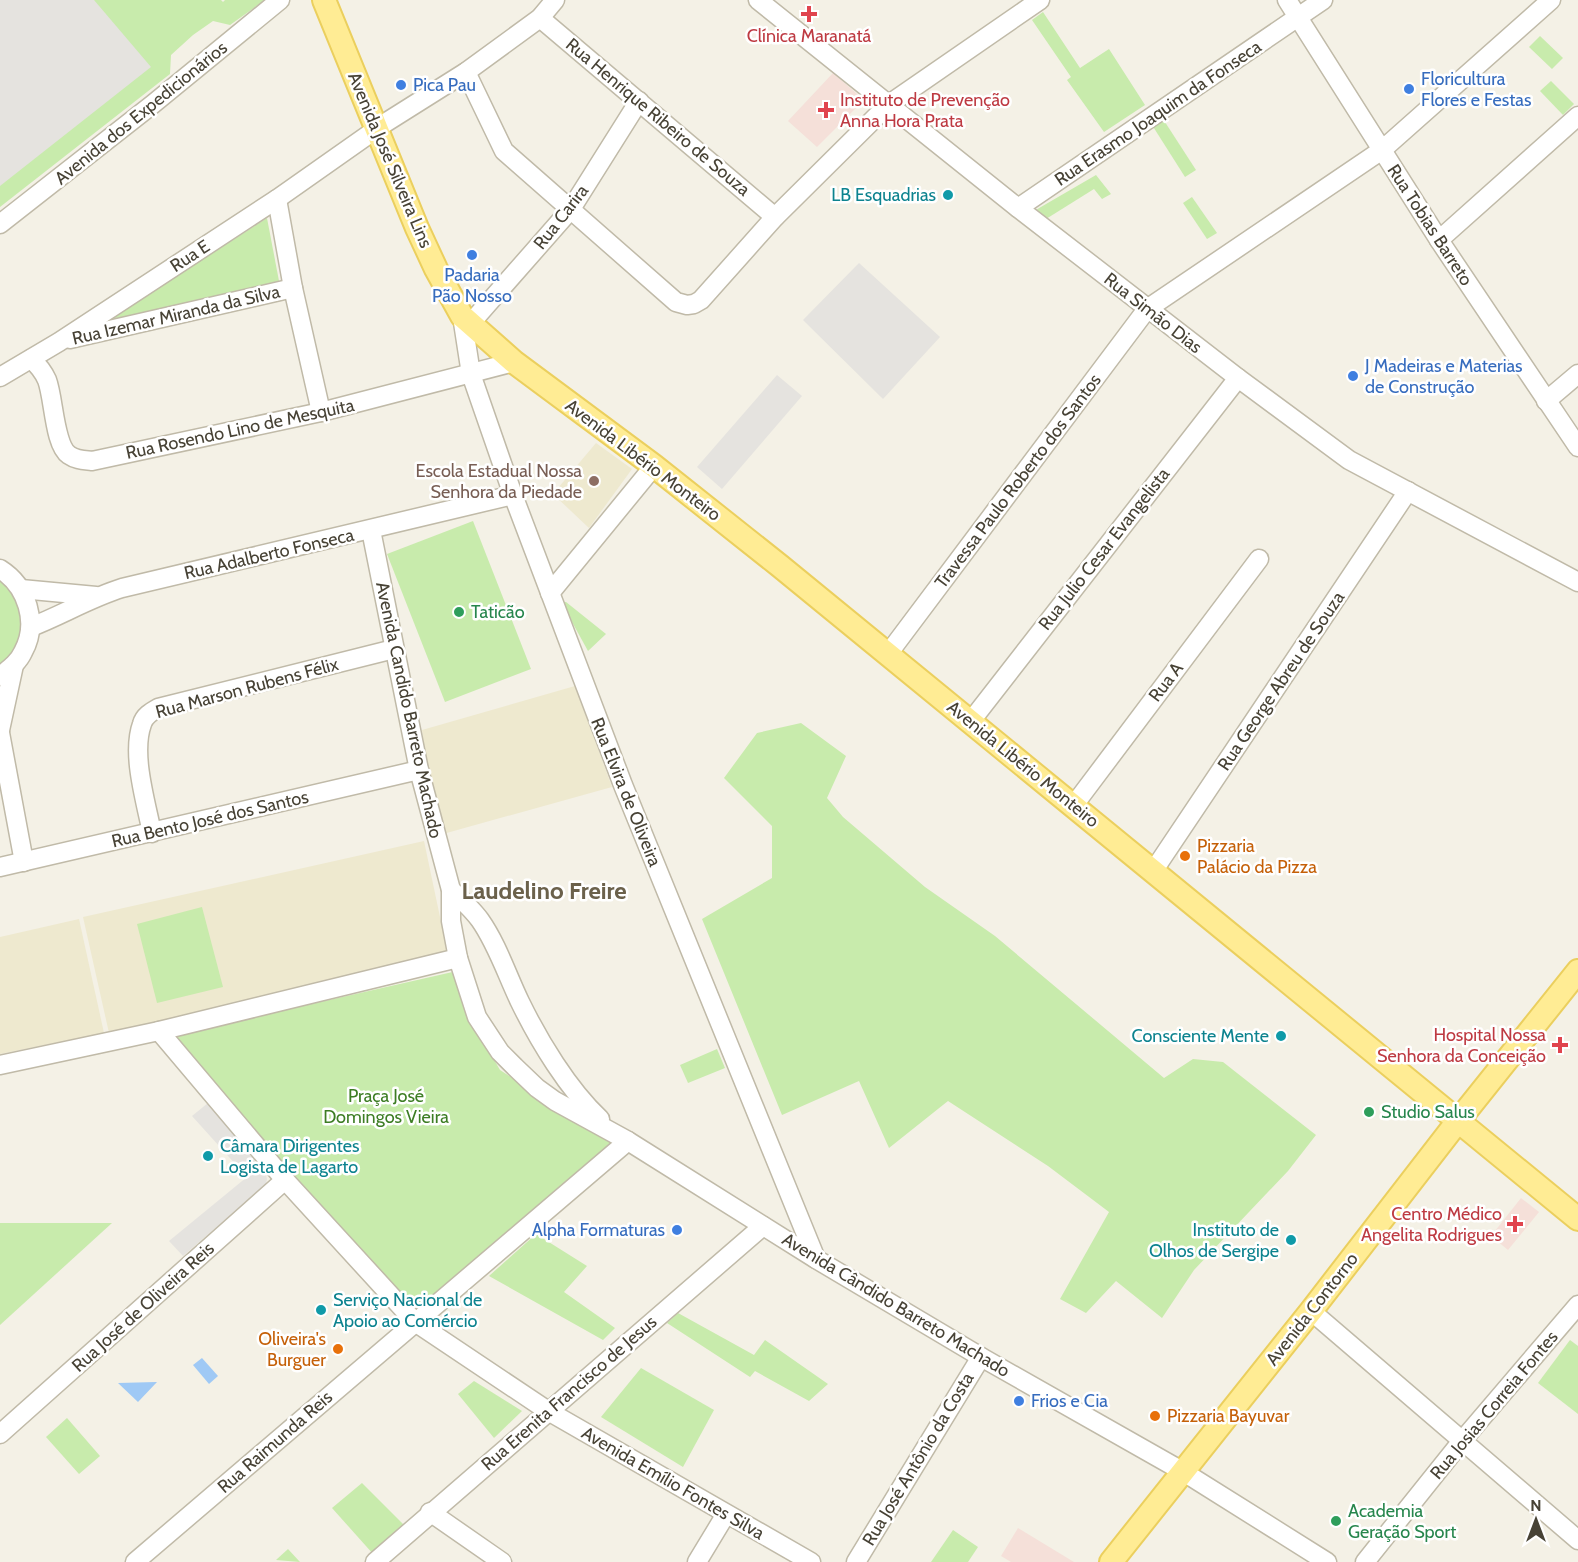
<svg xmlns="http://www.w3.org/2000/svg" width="1578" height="1562" font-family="Cabin,sans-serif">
	<rect width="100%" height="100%" fill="#f4f1e6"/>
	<g fill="#eee9cf">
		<path d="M596,443L632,469L589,528L553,494Z"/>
		<path d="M575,686L612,787L443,834L427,769L422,730Z"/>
		<path d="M424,841L448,955L109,1033L83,917Z"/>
		<path d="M79,919L104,1033L0,1054V937Z"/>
	</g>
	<g fill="#f5e0d9">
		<path d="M833,73L864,100L817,147L788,121Z"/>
		<path d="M1521,1198L1539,1212L1508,1250L1491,1236Z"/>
		<path d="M1018,1528L1074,1562H1011L1001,1556Z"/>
	</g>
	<g fill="#c8ebac">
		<path d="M0,0H221L223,2L225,0H265L230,25L213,21L193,35L171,55L170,74L0,207Z"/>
		<path d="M1043,12L1080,68L1109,49L1145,105L1104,132L1067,80L1071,77L1032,20Z"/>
		<path d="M1540,36L1563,58L1552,69L1529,47Z"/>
		<path d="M1551,81L1574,104L1563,115L1540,91Z"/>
		<path d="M1163,119L1196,170L1185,177L1152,125Z"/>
		<path d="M1096,175L1111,194L1102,199L1094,189L1046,219L1034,211Z"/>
		<path d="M1192,197L1217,233L1207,239L1183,203Z"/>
		<path d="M267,218L279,281L102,324Z"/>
		<path d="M473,521L531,669L445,702L387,554Z"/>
		<path d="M0,579C5,585 12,590 16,597C31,619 19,650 0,665Z"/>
		<path d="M561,602H566L606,634L588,651Z"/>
		<path d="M801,723L846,756L827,798L843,817L925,887L995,936L1164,1078L1193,1059L1223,1062L1316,1135L1288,1171L1194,1270L1162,1318L1116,1281L1086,1313L1060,1299L1109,1212L1048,1166L948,1101L889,1148L859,1081L782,1115L702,919L772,878V826L724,778L757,733Z"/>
		<path d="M202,907L223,987L157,1003L137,924Z"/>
		<path d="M457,971L470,1018L500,1070L550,1102L621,1138L416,1314L290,1174L174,1035Z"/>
		<path d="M717,1049L725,1068L688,1083L680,1065Z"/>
		<path d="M0,1223H112L0,1325Z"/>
		<path d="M536,1234L587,1266L564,1292L615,1328L603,1340L489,1276Z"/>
		<path d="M678,1313L754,1355L765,1340L828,1384L809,1401L755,1371L750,1377L667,1323Z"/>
		<path d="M1570,1340L1578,1346V1414L1538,1383Z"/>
		<path d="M641,1368L714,1410L683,1467L601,1417Z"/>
		<path d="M474,1381L522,1411L494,1438L458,1394Z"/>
		<path d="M67,1418L100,1456L79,1474L46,1437Z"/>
		<path d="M362,1483L404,1525L374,1555L332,1508Z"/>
		<path d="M953,1530L978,1547L968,1562H931Z"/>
		<path d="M288,1549L300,1562L276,1560Z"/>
	</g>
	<g fill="#e5e3df">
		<path d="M0,0H94L151,67L0,186Z"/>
		<path d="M859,263L940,337L883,399L803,320Z"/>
		<path d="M777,375L802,396L722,489L697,467Z"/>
		<path d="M208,1103L266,1175L267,1179L266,1184L183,1256L169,1241L247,1177L192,1116Z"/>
	</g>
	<g fill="#9fc9f5">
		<path d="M202,1358L218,1376L209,1384L193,1365Z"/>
		<path d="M157,1382L138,1402L118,1383L156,1382Z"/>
	</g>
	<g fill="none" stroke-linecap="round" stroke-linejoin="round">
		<g stroke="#c0baa8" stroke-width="21">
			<g id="minor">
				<path d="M758,0L1018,208L1238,378L1349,460L1578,582"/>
				<path d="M1287,0L1439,240L1578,447"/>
				<path d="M540,18L775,217"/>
				<path d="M466,72L504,151L676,302L687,305L694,304L701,300L775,217L888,105L1040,0"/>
				<path d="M277,199L293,288L321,412"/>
				<path d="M1018,208L1323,0"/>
				<path d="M0,224L153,104L280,0"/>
				<path d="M1439,240L1578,116"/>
				<path d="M462,316L471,374L513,495L623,785L816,1259"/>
				<path d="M470,324L571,209L639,101"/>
				<path d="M70,339L293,288"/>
				<path d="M31,359C38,365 43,371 47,380C54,398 54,445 69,455C76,460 84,460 92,461L321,412L514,362"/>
				<path d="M0,377L59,342L277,199L385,123L466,72L540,18L555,0"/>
				<path d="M1546,401L1578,374"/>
				<path d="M371,530L419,770L451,890V921L458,958L477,1017L500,1052L515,1067L537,1088L555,1101L628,1141L816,1259L981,1357L1182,1471L1327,1562"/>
				<path d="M0,569C27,586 39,623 23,652C18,663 9,669 0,676"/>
				<path d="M21,589L96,596"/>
				<path d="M550,593L654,466"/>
				<path d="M31,627C62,615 90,598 122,588L513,495"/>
				<path d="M888,654L1147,309L1382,150L1551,0"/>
				<path d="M971,721L1238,378"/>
				<path d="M0,730L14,665"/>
				<path d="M0,733L24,862"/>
				<path d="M1074,805L1259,559"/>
				<path d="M152,833C146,802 131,754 142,724C144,716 151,712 158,708L394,649"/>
				<path d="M0,867L419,770"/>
				<path d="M1154,870L1408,491"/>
				<path d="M451,890C461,899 472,909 480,920C497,944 507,975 520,1002C539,1041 568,1089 600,1119"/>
				<path d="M159,1031L285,1180L415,1322L548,1411L811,1562"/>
				<path d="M0,1065L159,1031L458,958"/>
				<path d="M1311,1311L1578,1540"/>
				<path d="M0,1434L285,1180"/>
				<path d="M430,1512L502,1562"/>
				<path d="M135,1562L628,1141"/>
				<path d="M375,1562L763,1226"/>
				<path d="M697,1562L726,1514"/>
				<path d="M856,1562L981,1357"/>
				<path d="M1365,1562L1461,1442L1578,1305"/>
			</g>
		</g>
		<g stroke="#ebcf5e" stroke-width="26">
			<g id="major">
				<path d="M324,0L417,228L436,269L462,316L514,362L654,466L780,566L1578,1219"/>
				<path d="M1111,1562L1311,1311L1458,1121L1578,971"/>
			</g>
		</g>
		<use href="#minor" stroke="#fff" stroke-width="18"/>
		<use href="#major" stroke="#ffec94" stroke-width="22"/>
	</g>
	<g fill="#e0444e" stroke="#fff" stroke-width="2">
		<path d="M806 5h6v6h6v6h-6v6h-6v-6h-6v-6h6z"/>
		<path d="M823 101h6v6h6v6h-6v6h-6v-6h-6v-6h6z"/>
		<path d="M1557 1036h6v6h6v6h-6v6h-6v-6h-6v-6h6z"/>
		<path d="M1512 1215h6v6h6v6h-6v6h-6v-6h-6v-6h6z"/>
	</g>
	<g fill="#3f7fe0" stroke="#fff" stroke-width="2">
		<circle cx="401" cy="85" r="6"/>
		<circle cx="1409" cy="89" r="6"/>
		<circle cx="472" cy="255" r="6"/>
		<circle cx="1353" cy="376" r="6"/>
		<circle cx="677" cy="1230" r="6"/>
		<circle cx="1019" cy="1401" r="6"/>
	</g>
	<g fill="#0f9aa8" stroke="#fff" stroke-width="2">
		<circle cx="948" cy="195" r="6"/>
		<circle cx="1281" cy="1036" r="6"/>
		<circle cx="208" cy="1156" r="6"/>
		<circle cx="1291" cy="1240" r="6"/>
		<circle cx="321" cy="1310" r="6"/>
	</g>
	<circle fill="#8d6e63" stroke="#fff" stroke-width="2" cx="594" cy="481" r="6"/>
	<g fill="#2e9e5b" stroke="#fff" stroke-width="2">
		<circle cx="459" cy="612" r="6"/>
		<circle cx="1369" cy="1112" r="6"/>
		<circle cx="1336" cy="1521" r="6"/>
	</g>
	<g fill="#e8710a" stroke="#fff" stroke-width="2">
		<circle cx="1185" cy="856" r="6"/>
		<circle cx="338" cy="1349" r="6"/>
		<circle cx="1155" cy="1416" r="6"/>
	</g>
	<g text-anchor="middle" stroke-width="5" stroke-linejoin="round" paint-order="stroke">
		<g font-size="18" fill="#be3a42" stroke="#fff" text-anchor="end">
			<text x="809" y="42" text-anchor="middle">Clínica Maranatá</text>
			<text x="840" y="106" text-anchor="start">Instituto de Prevenção<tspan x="840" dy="21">Anna Hora Prata</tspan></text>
			<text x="1546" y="1041">Hospital Nossa<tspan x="1546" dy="21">Senhora da Conceição</tspan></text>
			<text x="1502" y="1220">Centro Médico<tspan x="1502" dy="21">Angelita Rodrigues</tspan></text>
		</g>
		<g font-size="18" fill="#366cbe" stroke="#fff" text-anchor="start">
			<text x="1421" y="85">Floricultura<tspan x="1421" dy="21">Flores e Festas</tspan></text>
			<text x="413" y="91">Pica Pau</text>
			<text x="472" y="281" text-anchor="middle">Padaria<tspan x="472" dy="21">Pão Nosso</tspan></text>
			<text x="1365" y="372">J Madeiras e Materias<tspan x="1365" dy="21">de Construção</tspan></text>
			<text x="665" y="1236" text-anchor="end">Alpha Formaturas</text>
			<text x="1031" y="1407">Frios e Cia</text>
		</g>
		<g font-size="18" fill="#474235" stroke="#fff">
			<text transform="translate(141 113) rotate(-39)" y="6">Avenida dos Expedicionários</text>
			<text transform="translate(1158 113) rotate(-34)" y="6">Rua Erasmo Joaquim da Fonseca</text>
			<text transform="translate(658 117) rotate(40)" y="6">Rua Henrique Ribeiro de Souza</text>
			<text transform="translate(390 160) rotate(67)" y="6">Avenida José Silveira Lins</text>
			<text transform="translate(561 217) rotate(-52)" y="6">Rua Carira</text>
			<text transform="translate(1430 225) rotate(57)" y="6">Rua Tobias Barreto</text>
			<text transform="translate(190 256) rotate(-33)" y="6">Rua E</text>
			<text transform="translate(1153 313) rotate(38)" y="6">Rua Simão Dias</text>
			<text transform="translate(176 315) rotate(-13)" y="6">Rua Izemar Miranda da Silva</text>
			<text transform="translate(240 429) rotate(-12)" y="6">Rua Rosendo Lino de Mesquita</text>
			<text transform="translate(643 460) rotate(37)" y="6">Avenida Libério Monteiro</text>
			<text transform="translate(1018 481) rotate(-53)" y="6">Travessa Paulo Roberto dos Santos</text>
			<text transform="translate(1104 549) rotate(-52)" y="6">Rua Julio Cesar Evangelista</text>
			<text transform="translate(269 554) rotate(-13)" y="6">Rua Adalberto Fonseca</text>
			<text transform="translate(1281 681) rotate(-56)" y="6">Rua George Abreu de Souza</text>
			<text transform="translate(1166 682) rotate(-53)" y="6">Rua A</text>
			<text transform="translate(247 688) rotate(-15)" y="6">Rua Marson Rubens Félix</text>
			<text transform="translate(409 710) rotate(78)" y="6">Avenida Candido Barreto Machado</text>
			<text transform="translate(1023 764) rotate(39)" y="6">Avenida Libério Monteiro</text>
			<text transform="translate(626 792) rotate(68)" y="6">Rua Elvira de Oliveira</text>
			<text transform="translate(210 819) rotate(-13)" y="6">Rua Bento José dos Santos</text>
			<text transform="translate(896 1305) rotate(31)" y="6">Avenida Cândido Barreto Machado</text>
			<text transform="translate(143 1307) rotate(-42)" y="6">Rua José de Oliveira Reis</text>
			<text transform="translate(1312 1309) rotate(-52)" y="6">Avenida Contorno</text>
			<text transform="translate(569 1393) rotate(-41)" y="6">Rua Erenita Francisco de Jesus</text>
			<text transform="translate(1494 1405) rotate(-50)" y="6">Rua Josias Correia Fontes</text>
			<text transform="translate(275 1442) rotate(-41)" y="6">Rua Raimunda Reis</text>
			<text transform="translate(918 1459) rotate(-59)" y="6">Rua José Antônio da Costa</text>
			<text transform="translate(673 1483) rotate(30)" y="6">Avenida Emílio Fontes Silva</text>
		</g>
		<g font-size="18" fill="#0d838f" stroke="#fff" text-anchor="end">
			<text x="936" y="201">LB Esquadrias</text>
			<text x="1269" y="1042">Consciente Mente</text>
			<text x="220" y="1152" text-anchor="start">Câmara Dirigentes<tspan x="220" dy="21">Logista de Lagarto</tspan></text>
			<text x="1279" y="1236">Instituto de<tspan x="1279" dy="21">Olhos de Sergipe</tspan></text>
			<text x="333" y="1306" text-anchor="start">Serviço Nacional de<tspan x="333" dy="21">Apoio ao Comércio</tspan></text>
		</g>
		<g font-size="18" fill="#785e54" stroke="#fff" text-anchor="end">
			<text x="582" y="477">Escola Estadual Nossa<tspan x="582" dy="21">Senhora da Piedade</tspan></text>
		</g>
		<g font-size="18" fill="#27864d" stroke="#fff" text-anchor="start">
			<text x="471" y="618">Taticão</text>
			<text x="1381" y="1118">Studio Salus</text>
			<text x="1348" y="1517">Academia<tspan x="1348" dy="21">Geração Sport</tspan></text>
		</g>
		<g font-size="18" fill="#c56008" stroke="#fff" text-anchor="start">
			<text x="1197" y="852">Pizzaria<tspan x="1197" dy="21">Palácio da Pizza</tspan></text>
			<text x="326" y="1345" text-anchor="end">Oliveira's<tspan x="326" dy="21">Burguer</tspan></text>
			<text x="1167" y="1422">Pizzaria Bayuvar</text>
		</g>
		<g font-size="18" fill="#3d7d24" stroke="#fff">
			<text x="386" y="1102">Praça José<tspan x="386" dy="21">Domingos Vieira</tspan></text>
		</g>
		<g font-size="24" font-weight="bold" fill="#6b614b" stroke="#fff">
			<text x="544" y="899">Laudelino Freire</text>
		</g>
	</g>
	<g transform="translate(1536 1520)" stroke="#ffffff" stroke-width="4.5" paint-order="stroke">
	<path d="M0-4.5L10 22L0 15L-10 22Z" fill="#474235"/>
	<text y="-9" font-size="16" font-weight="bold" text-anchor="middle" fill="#474235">N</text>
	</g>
</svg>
